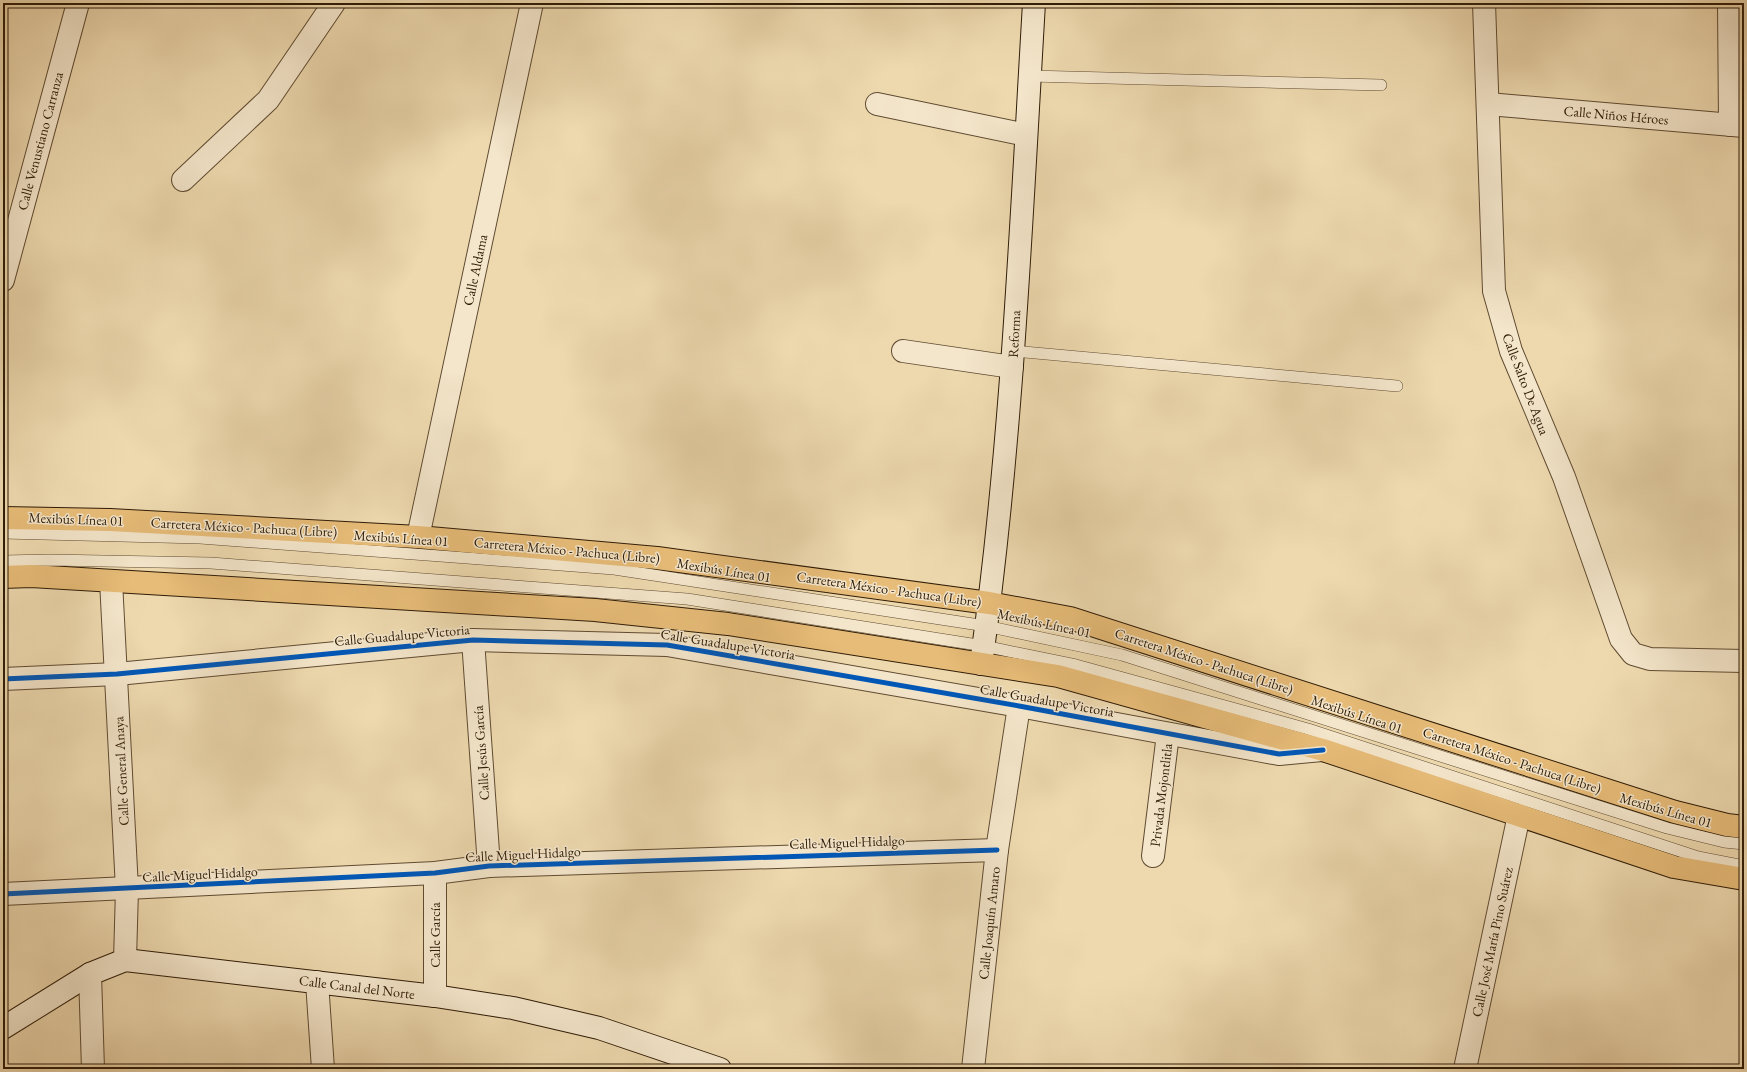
<svg xmlns="http://www.w3.org/2000/svg" width="1747" height="1072" font-family="'EB Garamond',serif">
	<rect width="100%" height="100%" fill="#eed9af"/>
	<filter id="stains"><feTurbulence type="fractalNoise" baseFrequency=".005" numOctaves="4"/><feColorMatrix values="0 0 0 0 .2 0 0 0 0 .09 0 0 0 0 .02 0 0 0 .5 -.17"/></filter>
	<radialGradient id="worn" r=".72"><stop offset=".6" stop-color="#630" stop-opacity="0"/><stop offset="1" stop-color="#630" stop-opacity=".3"/></radialGradient>
	<g fill="none" stroke-linecap="round" stroke-linejoin="round">
		<g stroke="#5f4b31" stroke-width="12">
			<g id="lane">
				<path d="M1030,76L1381,85"/>
				<path d="M1013,351L1397,386"/>
				<path d="M3,533L200,538L614,569L986,626L1122,655L1667,828L1724,842L1744,844"/>
				<path d="M3,561L50,560L211,563L687,599L984,646L1076,665L1308,729L1698,857L1744,866"/>
			</g>
		</g>
		<g stroke="#5f4b31" stroke-width="24">
			<g id="street">
				<path d="M1484,3L1494,291L1511,351L1564,477L1621,639L1633,654L1650,659L1744,661"/>
				<path d="M1729,3L1730,125"/>
				<path d="M877,104L1026,135"/>
				<path d="M1488,104L1744,126"/>
				<path d="M183,180L268,100L334,3"/>
				<path d="M3,280L78,3"/>
				<path d="M903,351L1012,367"/>
				<path d="M418,537L532,3"/>
				<path d="M111,581L127,889L125,960"/>
				<path d="M473,640L489,866"/>
				<path d="M3,679L117,674L473,640L667,645L1019,706L1279,754L1322,750"/>
				<path d="M1153,856L1168,734"/>
				<path d="M435,873V996"/>
				<path d="M3,894L435,873L489,866L997,850"/>
				<path d="M90,974L93,1069"/>
				<path d="M317,982L323,1069"/>
				<path d="M973,1069L997,850L1019,706"/>
				<path d="M1465,1069L1519,815"/>
			</g>
		</g>
		<g stroke="#2f1c07" stroke-width="24">
			<g id="secondary">
				<path d="M981,664C1012,445 1021,223 1034,3"/>
				<path d="M3,1028L90,974L125,960L435,996L513,1008L599,1028L720,1069"/>
			</g>
		</g>
		<g stroke="#2f1c07" stroke-width="24">
			<g id="primary">
				<path d="M3,518L110,520L418,537L657,558L989,603L1070,618L1675,812L1727,825L1744,827"/>
				<path d="M3,577L31,576L595,610L728,624L1058,676L1323,750L1674,867L1744,879"/>
			</g>
		</g>
		<use href="#lane" stroke="#f4e6cb" stroke-width="11"/>
		<use href="#street" stroke="#f4e6cb" stroke-width="22"/>
		<use href="#secondary" stroke="#f4e6cb" stroke-width="22"/>
		<use href="#primary" stroke="#e7bc78" stroke-width="22"/>
		<g stroke="#f4e6cb" stroke-width="8">
			<g id="cycleway">
				<path d="M3,679L117,674L473,640L667,645L1019,706L1279,754L1323,750"/>
				<path d="M3,894L435,873L489,866L997,850"/>
			</g>
		</g>
		<use href="#cycleway" stroke="#0057b8" stroke-width="5"/>
	</g>
	<g text-anchor="middle" stroke-width="3" stroke-linejoin="round" paint-order="stroke">
		<g font-size="14" fill="#2f1c07" stroke="#f4e6cb">
			<text transform="translate(1616 115) rotate(5)" y="5">Calle Niños Héroes</text>
			<text transform="translate(40 141) rotate(-75)" y="5">Calle Venustiano Carranza</text>
			<text transform="translate(475 270) rotate(-78)" y="5">Calle Aldama</text>
			<text transform="translate(1014 334) rotate(-87)" y="5">Reforma</text>
			<text transform="translate(1526 384) rotate(69)" y="5">Calle Salto De Agua</text>
			<text transform="translate(76 519) rotate(2)" y="5">Mexibús Línea 01</text>
			<text transform="translate(244 527) rotate(3)" y="5">Carretera México - Pachuca (Libre)</text>
			<text transform="translate(401 538) rotate(4)" y="5">Mexibús Línea 01</text>
			<text transform="translate(567 550) rotate(5)" y="5">Carretera México - Pachuca (Libre)</text>
			<text transform="translate(724 570) rotate(9)" y="5">Mexibús Línea 01</text>
			<text transform="translate(889 589) rotate(8)" y="5">Carretera México - Pachuca (Libre)</text>
			<text transform="translate(1044 623) rotate(12)" y="5">Mexibús Línea 01</text>
			<text transform="translate(402 635) rotate(-5)" y="5">Calle Guadalupe Victoria</text>
			<text transform="translate(728 644) rotate(9)" y="5">Calle Guadalupe Victoria</text>
			<text transform="translate(1204 661) rotate(18)" y="5">Carretera México - Pachuca (Libre)</text>
			<text transform="translate(1047 700) rotate(10)" y="5">Calle Guadalupe Victoria</text>
			<text transform="translate(1357 714) rotate(18)" y="5">Mexibús Línea 01</text>
			<text transform="translate(481 753) rotate(-94)" y="5">Calle Jesús García</text>
			<text transform="translate(1512 760) rotate(18)" y="5">Carretera México - Pachuca (Libre)</text>
			<text transform="translate(121 771) rotate(-93)" y="5">Calle General Anaya</text>
			<text transform="translate(1161 795) rotate(-83)" y="5">Privada Mojontlitla</text>
			<text transform="translate(1666 810) rotate(16)" y="5">Mexibús Línea 01</text>
			<text transform="translate(847 842) rotate(-2)" y="5">Calle Miguel Hidalgo</text>
			<text transform="translate(523 854) rotate(-3)" y="5">Calle Miguel Hidalgo</text>
			<text transform="translate(200 874) rotate(-3)" y="5">Calle Miguel Hidalgo</text>
			<text transform="translate(989 923) rotate(-84)" y="5">Calle Joaquín Amaro</text>
			<text transform="translate(435 935) rotate(-90)" y="5">Calle García</text>
			<text transform="translate(1492 942) rotate(-78)" y="5">Calle José María Pino Suárez</text>
			<text transform="translate(357 987) rotate(7)" y="5">Calle Canal del Norte</text>
		</g>
	</g>
	<rect width="1747" height="1072" fill="none" stroke="#eed9af" stroke-width="16"/>
	<rect x="4" y="4" width="1739" height="1064" fill="none" stroke="#2f1c07" stroke-width="2"/>
	<rect x="8" y="8" width="1731" height="1056" fill="none" stroke="#2f1c07"/>
	<rect width="100%" height="100%" filter="url(#stains)"/>
	<rect width="100%" height="100%" fill="url(#worn)"/>
</svg>
